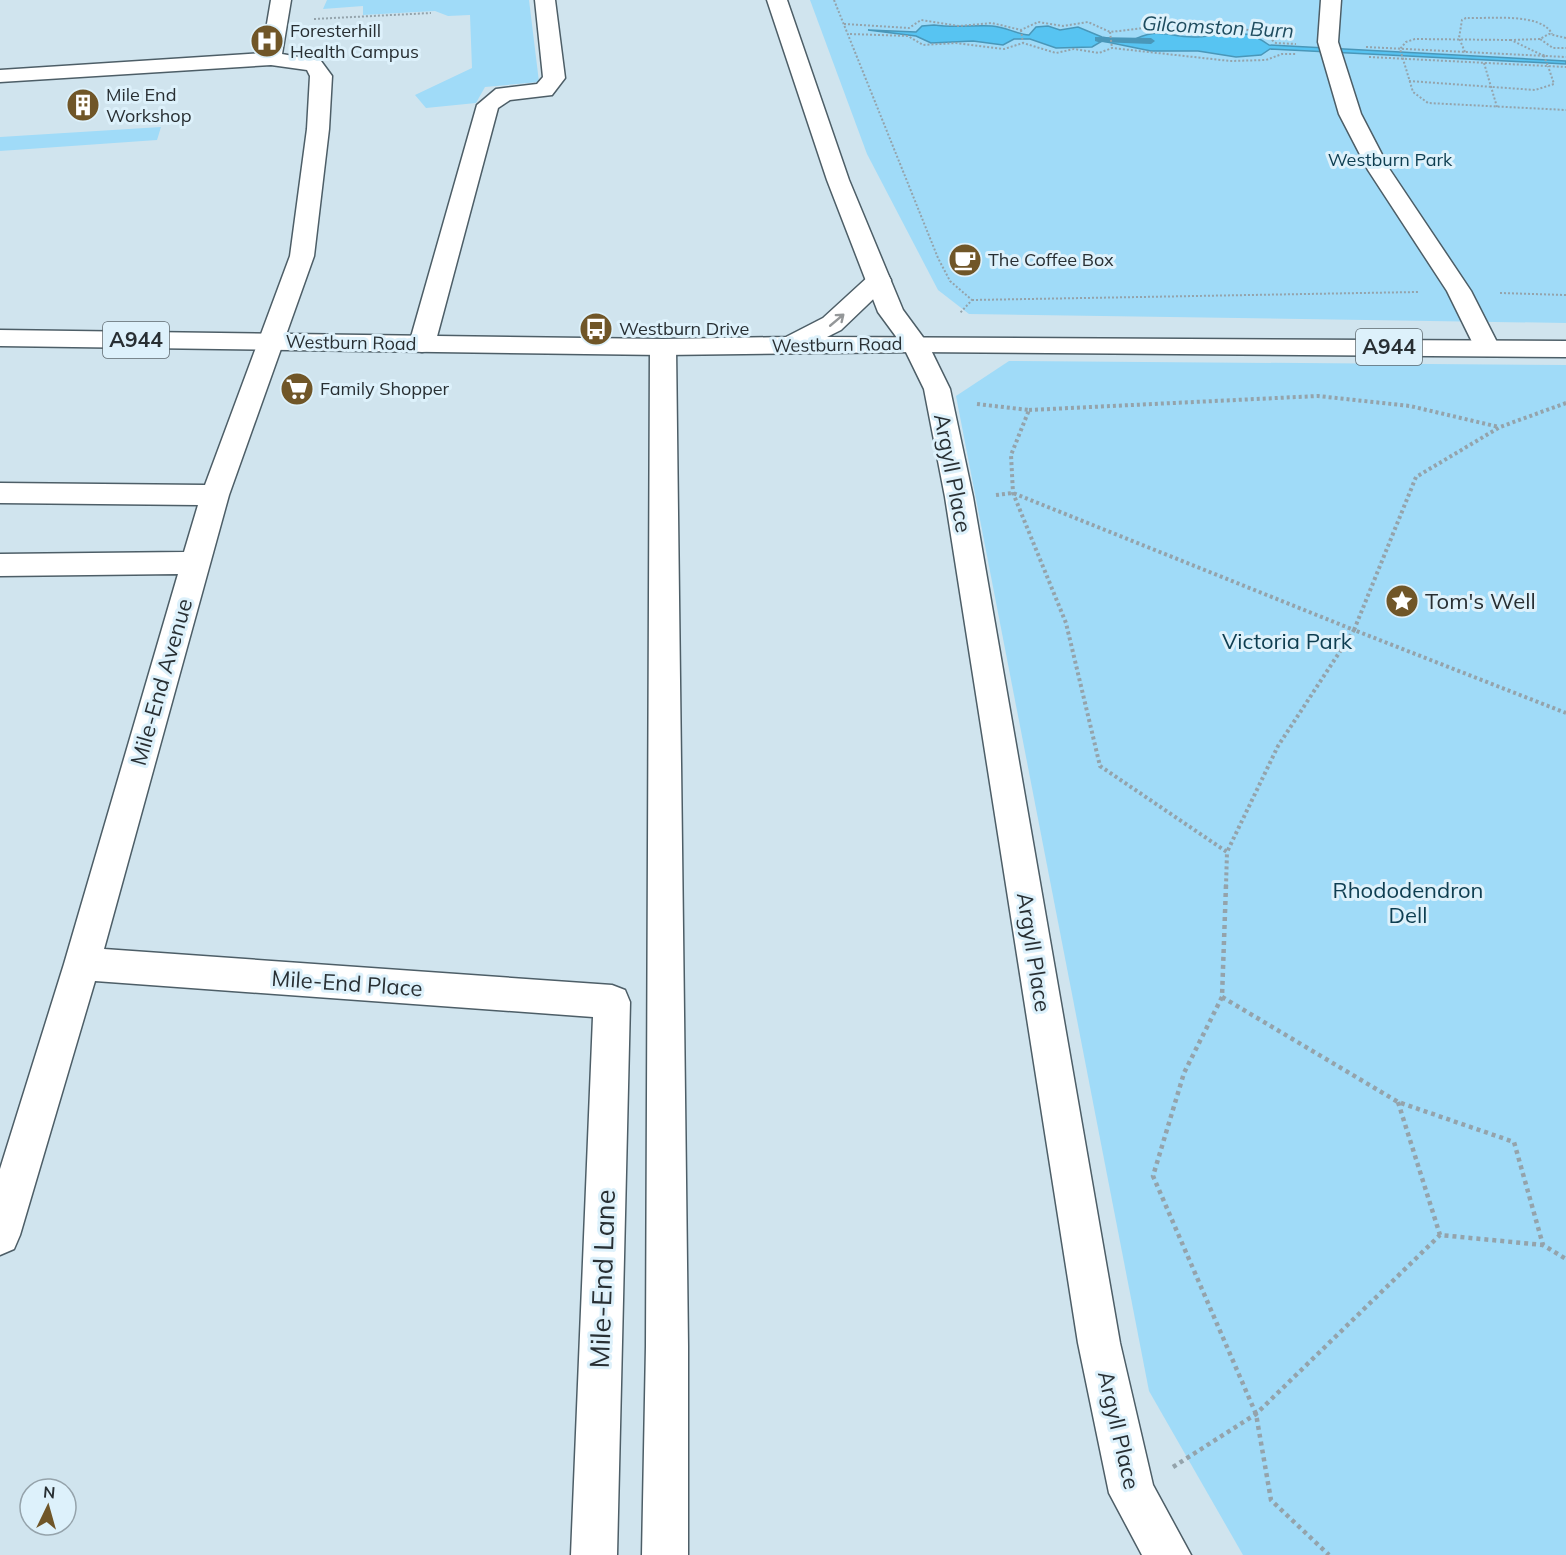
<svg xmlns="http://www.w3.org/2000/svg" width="1566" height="1555" font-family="Mulish,sans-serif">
	<rect width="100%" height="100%" fill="#d0e4ee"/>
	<g fill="#a0dbf8">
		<path d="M327,0H529L539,82L485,87L476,103L426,108L415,95L472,68L470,15L448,16L435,11L363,15V6L323,9Z"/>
		<path d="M810,0H1566V323L969,314L938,290L867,154Z"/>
		<path d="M161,127L157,140L0,151V137Z"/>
		<path d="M1009,361L1566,365V1555H1243L1149,1391L956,396Z"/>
	</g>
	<path fill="#57c4f2" stroke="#4997b9" stroke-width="1.5" d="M934,25C955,28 972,25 992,26C1006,27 1016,34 1029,35L1036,27L1048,26L1060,30L1078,27L1102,37L1129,42C1160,25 1166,38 1197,37C1226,36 1242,25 1269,45L1566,61V64L1270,49L1261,55L1236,57L1198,51H1151L1102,41L1092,47L1056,48L1030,39H1014L1003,45L973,41L931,43L916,36L868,30L916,32L922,26Z"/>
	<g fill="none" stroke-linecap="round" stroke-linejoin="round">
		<path fill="#4997b9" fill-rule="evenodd" d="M1095,37L1151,38L1155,41L1151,44L1098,42L1095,41Z"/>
		<g stroke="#4d5e67" stroke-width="3">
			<g id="minor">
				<path d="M271,0H291L282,54L321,61L332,76L329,129L314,256L229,495L104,949L612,985L625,990L630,1002L617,1555H571L593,1017L95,981L20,1235L14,1249L0,1255V1169L64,964L178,574L0,576V554L184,552L198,505L0,503V483L205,485L290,256L307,129L310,76L307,70L271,65L0,82V70L262,53Z"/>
				<path d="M535,0H555L565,78L552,95L510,100L498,108L435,344L431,350L422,352L413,350L409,344L477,105L496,89L537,84L543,77Z"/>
				<path d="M767,0H787L849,180L903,310L928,344L950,389L973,497L1120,1343L1153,1485L1191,1555H1142L1109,1493L1078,1343L945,497L924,389L903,346L878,312L827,180Z"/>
				<path d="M1321,0H1341L1338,42L1361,114L1390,170L1471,291L1500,348L1496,354L1487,356L1478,354L1447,291L1368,170L1339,114L1318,42Z"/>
				<path d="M663,339L672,341L676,347L688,1346V1555H642L646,1346L650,347L654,341Z"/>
			</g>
		</g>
		<g stroke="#4d5e67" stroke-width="3">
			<path id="major" d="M879,273L888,275L891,280L888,285L841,330L827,337L1566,341V357L915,352L663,355L0,346V330L663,339L786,337L823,318L870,275Z"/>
		</g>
		<g stroke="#94a3ab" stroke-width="2" stroke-dasharray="2 2" stroke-linecap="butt">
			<path d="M834,0L938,258L950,281L972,300L960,313"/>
			<path d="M314,19L431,13"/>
			<path d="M844,24L909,28L921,20L959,26L992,23L1021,30L1038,22L1063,26L1088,22L1110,32L1144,28L1189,32L1236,27L1264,34L1276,43L1296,44"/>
			<path d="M1021,30L1023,43"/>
			<path d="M1110,32L1112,48"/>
			<path d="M850,34L908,36L923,45L956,43L1004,49L1023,43L1056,53L1074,49L1099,53L1112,48L1230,61L1266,60L1282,54H1296"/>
			<path d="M1566,38L1549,34L1540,39L1553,48H1566"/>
			<path d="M1540,39L1511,40L1544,56"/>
			<path d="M1511,40L1415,39L1406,42L1400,49L1413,92L1428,103L1566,110"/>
			<path d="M1366,47L1566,57"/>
			<path d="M1465,52L1459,38L1462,20L1466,18C1489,19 1541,12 1552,34"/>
			<path d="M1369,57L1566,67"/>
			<path d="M1484,63L1497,107"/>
			<path d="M1409,81L1535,90L1554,84L1548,66"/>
			<path d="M1500,293L1566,295"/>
			<path d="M972,300L1418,292"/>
		</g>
		<g stroke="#94a3ab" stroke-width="4" stroke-dasharray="3 3" stroke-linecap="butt">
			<path d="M1566,403L1500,427L1416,477L1354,630L1566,713"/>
			<path d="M977,404L1029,410L1011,455L1013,493L1066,623L1100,766L1227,852L1226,886"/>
			<path d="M1029,410L1318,396L1410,406L1499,427"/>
			<path d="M996,495L1013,493L1354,630L1278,746L1227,852"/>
		</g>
		<g stroke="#94a3ab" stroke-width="4.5" stroke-dasharray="4 4" stroke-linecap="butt">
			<path d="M1226,885L1222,997L1184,1073L1153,1176L1256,1414L1271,1500L1329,1555"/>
			<path d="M1222,997L1398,1102L1514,1142L1543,1245L1566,1259"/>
			<path d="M1398,1102L1440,1235L1543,1245"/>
			<path d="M1173,1467L1256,1414L1440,1235"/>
		</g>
		<use href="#minor" fill="#fff" fill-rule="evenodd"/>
		<use href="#major" fill="#fff" fill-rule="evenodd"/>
		<path stroke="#94a3ab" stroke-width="2" stroke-dasharray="2 2" stroke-linecap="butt" d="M1544,56L1543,54L1548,66"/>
	</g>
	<defs><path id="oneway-shaft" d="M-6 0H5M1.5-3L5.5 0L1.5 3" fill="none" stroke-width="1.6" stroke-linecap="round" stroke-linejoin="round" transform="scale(1.5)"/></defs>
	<use stroke="#949799" href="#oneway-shaft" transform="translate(837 320) rotate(-40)"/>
	<defs>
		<g id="hospital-disc" transform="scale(1.725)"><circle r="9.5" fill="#705628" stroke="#ddf1fb"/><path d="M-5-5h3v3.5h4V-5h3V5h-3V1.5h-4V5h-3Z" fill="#fff"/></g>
		<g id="building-disc" transform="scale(1.725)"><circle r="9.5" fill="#705628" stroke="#ddf1fb"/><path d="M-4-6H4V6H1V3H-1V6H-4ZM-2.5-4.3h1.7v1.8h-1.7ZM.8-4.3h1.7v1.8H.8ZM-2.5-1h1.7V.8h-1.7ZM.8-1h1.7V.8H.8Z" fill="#fff"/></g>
		<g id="cafe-disc" transform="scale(1.725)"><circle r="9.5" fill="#705628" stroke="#ddf1fb"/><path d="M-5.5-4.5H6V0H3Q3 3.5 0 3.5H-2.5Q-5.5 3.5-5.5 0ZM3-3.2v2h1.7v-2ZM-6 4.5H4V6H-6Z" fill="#fff"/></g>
		<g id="bus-disc" transform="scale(1.725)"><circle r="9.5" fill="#705628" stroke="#ddf1fb"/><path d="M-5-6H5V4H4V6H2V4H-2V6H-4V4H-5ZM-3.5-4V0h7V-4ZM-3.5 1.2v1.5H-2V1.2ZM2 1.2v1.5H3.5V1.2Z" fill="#fff"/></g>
		<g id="supermarket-disc" transform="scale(1.725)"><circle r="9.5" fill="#705628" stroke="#ddf1fb"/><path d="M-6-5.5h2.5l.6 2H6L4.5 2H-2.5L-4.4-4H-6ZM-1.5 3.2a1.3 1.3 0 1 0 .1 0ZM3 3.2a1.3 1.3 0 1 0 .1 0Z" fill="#fff"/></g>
		<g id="sight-disc" transform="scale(1.725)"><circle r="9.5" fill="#705628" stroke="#ddf1fb"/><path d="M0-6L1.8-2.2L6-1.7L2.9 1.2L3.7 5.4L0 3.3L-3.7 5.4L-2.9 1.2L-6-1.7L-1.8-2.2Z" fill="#fff"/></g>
	</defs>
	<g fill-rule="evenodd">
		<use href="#hospital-disc" x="267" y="41"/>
		<use href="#building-disc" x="83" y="105"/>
		<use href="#cafe-disc" x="965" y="260"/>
		<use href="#bus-disc" x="596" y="329"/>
		<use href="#supermarket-disc" x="297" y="389"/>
		<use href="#sight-disc" x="1402" y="601"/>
	</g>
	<g text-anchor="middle" stroke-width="6" stroke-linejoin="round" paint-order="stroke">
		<g font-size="18" fill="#282f33" stroke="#ddf1fb" text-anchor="start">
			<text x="290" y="37">Foresterhill<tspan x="290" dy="21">Health Campus</tspan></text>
			<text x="106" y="101">Mile End<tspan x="106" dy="21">Workshop</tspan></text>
			<text x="988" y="266">The Coffee Box</text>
			<text x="619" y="335">Westburn Drive</text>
			<text x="320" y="395">Family Shopper</text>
		</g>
		<g font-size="18" fill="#0e3e51" stroke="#ddf1fb">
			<text x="1390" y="166">Westburn Park</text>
		</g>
		<g font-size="18" fill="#282f33" stroke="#ddf1fb">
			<text transform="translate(351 343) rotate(1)" y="6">Westburn Road</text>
			<text transform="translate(837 345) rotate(-1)" y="6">Westburn Road</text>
		</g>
		<g font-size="20" font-style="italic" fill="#1e4c5f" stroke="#ddf1fb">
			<text transform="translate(1218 27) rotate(3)" y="7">Gilcomston Burn</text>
		</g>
		<g fill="#ddf1fb" stroke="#5e696f" stroke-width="1.5">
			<rect x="103" y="322" width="66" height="36" rx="4.5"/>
			<rect x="1356" y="329" width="66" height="36" rx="4.5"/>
		</g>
		<g font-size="21" font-weight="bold" fill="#282f33">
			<text x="136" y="347">A944</text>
			<text x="1389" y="354">A944</text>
		</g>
		<g font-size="22" fill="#282f33" stroke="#ddf1fb">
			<text transform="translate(953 473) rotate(79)" y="8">Argyll Place</text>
			<text transform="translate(161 682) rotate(-74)" y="8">Mile-End Avenue</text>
			<text transform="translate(1034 952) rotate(81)" y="8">Argyll Place</text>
			<text transform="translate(347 983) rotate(4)" y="8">Mile-End Place</text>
			<text transform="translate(1119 1430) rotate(77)" y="8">Argyll Place</text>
		</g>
		<g font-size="22" fill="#282f33" stroke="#ddf1fb" text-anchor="start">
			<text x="1425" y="609">Tom's Well</text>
		</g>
		<g font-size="22" fill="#0e3e51" stroke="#ddf1fb">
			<text x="1287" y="649">Victoria Park</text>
			<text x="1408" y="898">Rhododendron<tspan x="1408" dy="25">Dell</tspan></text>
		</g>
		<g font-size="27" fill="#282f33" stroke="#ddf1fb">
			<text transform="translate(603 1279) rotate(-88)" y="9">Mile-End Lane</text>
		</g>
	</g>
	<g transform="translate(48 1507) rotate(5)"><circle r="28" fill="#ddf1fb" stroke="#95a3ab" stroke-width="1.5"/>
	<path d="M0-4.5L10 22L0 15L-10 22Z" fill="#705628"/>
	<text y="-9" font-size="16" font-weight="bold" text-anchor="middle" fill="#282f33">N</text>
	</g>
</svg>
